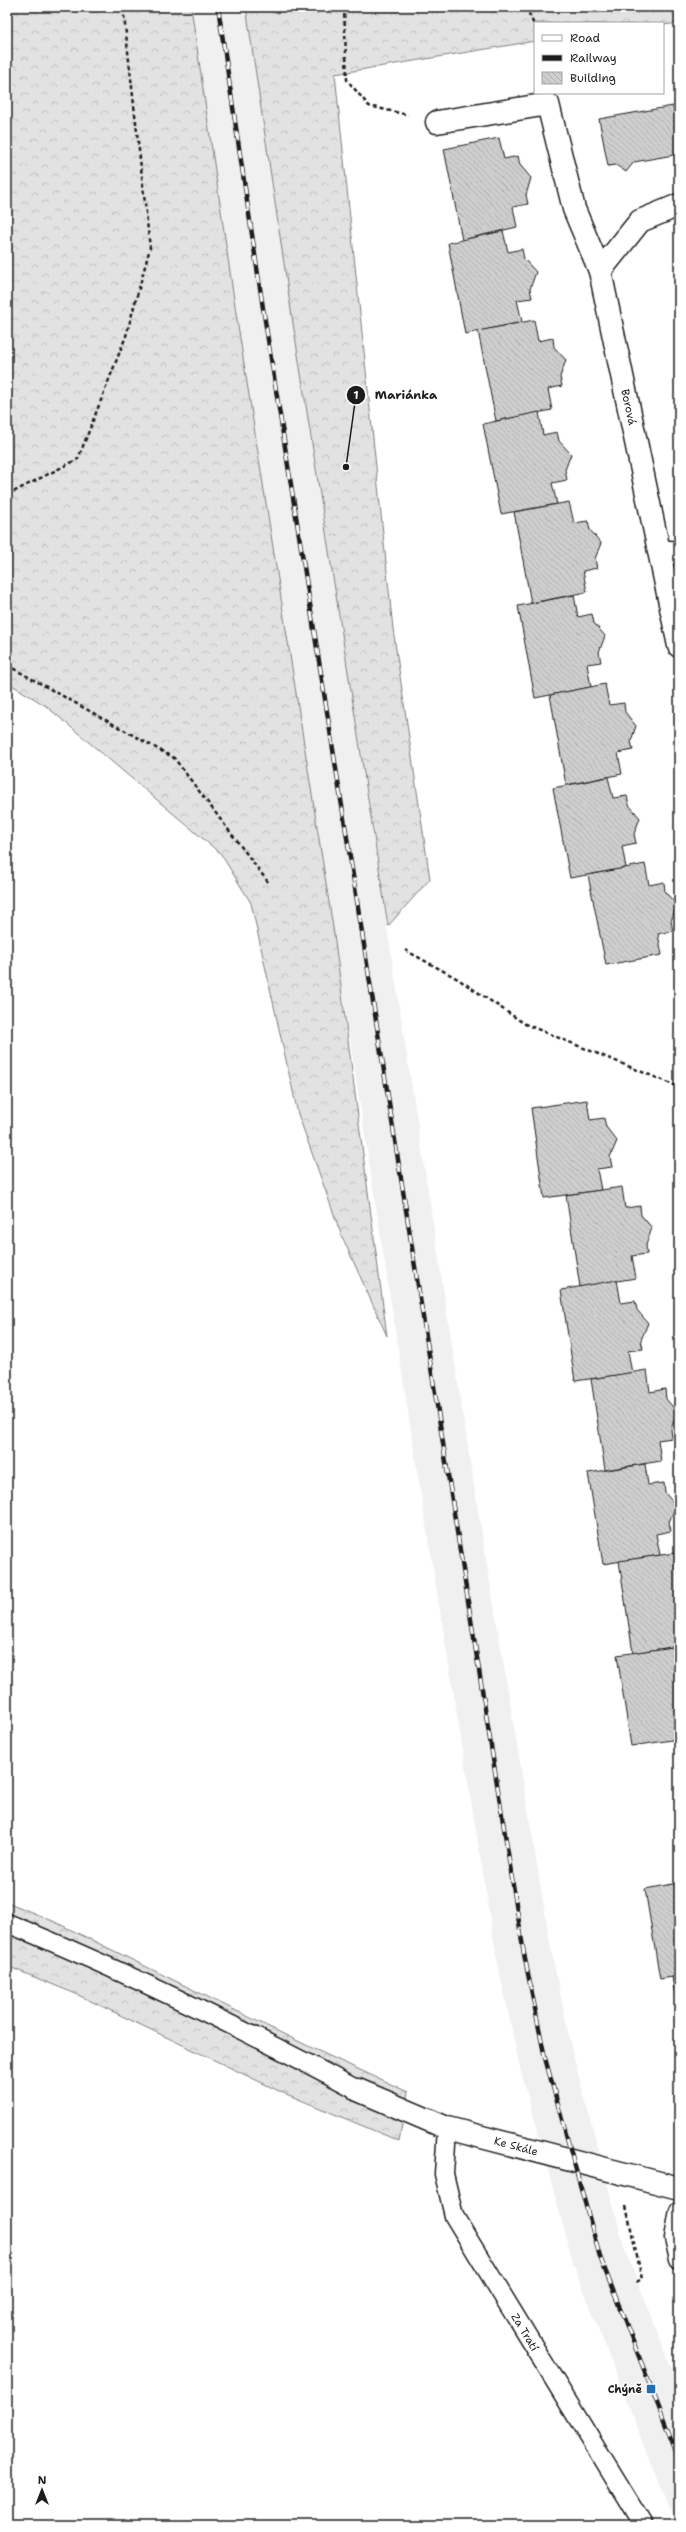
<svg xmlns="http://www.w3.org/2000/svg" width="686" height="2532" font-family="'Shantell Sans',sans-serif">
	<defs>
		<pattern id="forest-crowns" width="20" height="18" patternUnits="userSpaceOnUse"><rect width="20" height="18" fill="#e2e2e2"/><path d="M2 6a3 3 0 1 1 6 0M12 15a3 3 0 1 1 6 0" fill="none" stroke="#c1c1c1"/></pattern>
		<pattern id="building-back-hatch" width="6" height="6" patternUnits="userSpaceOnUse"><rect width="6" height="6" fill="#cecece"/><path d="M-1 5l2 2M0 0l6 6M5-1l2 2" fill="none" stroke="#b0b0b0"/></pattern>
	</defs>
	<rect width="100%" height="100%" fill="#fff"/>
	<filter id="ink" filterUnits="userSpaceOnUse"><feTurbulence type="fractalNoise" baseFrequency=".025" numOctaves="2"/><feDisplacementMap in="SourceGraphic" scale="8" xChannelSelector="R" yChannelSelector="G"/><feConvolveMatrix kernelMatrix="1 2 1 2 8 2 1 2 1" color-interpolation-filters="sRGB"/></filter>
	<g filter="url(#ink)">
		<path fill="#f0f0f0" d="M191,7H246L290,304L473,1480L551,1949L572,2051L625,2249L679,2387V2525L662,2492L574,2266L519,2064L497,1959L420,1488L236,313Z"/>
		<g fill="url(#forest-crowns)" stroke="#7f7f7f">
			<path d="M7,7H191L236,313L334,934L387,1336L341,1234L298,1114L251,903L221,854L46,706L7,682Z"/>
			<path d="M246,7H679V23L663,25L535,23V41L335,74L393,629L430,879L388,926L290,304Z"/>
			<path d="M7,1902L53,1921L312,2048L408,2092L399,2141L279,2091L76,1994L7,1966Z"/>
		</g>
		<g fill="url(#building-back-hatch)" stroke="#1c1c1c">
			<path d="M673,106L679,138V154L634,162L626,172L616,165L608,166L599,119Z"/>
			<path d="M499,138L504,159L518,156L520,165L531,178L526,195L528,204L513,207L517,227L462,240L444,149Z"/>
			<path d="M503,231L508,252L522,249L524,259L536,272L530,289L532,298L517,300L522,322L465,334L448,243Z"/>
			<path d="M534,320L538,341L553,338L554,347L566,360L560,377L562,386L548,389L552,410L496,421L478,331Z"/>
			<path d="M539,412L543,435L557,432L559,441L571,454L565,470L567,480L552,483L557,504L501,514L483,424Z"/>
			<path d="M569,502L574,523L588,521L590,530L601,543L595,559L597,568L583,571L587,592L531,603L514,512Z"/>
			<path d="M574,595L578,617L592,614L594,623L605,636L599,652L601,662L587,664L591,687L535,698L518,606Z"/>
			<path d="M605,684L609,705L624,703L625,712L636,726L631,741L633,750L618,753L622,774L566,785L550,695Z"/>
			<path d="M608,777L613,798L627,796L629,805L640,818L634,834L636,843L622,846L626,868L570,878L553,788Z"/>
			<path d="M645,864L649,885L664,882L665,892L677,905L671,921L673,931L658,934L662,955L606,965L588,875Z"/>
			<path d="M587,1100L590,1120L604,1118L606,1127L617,1141L610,1157L612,1167L597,1169L601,1190L544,1198L531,1108Z"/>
			<path d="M622,1187L625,1208L640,1206L641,1215L652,1228L646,1245L647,1254L632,1256L636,1278L580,1287L566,1195Z"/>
			<path d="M617,1280L621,1303L635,1301L637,1310L648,1323L641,1340L643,1349L628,1351L632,1373L575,1381L561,1290Z"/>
			<path d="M647,1370L650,1392L665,1389L666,1399L677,1412L671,1429L672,1438L658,1440L661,1461L605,1470L591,1379Z"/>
			<path d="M645,1464L648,1485L664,1483L665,1493L676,1506L669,1522L671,1531L656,1534L660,1555L603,1564L588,1473Z"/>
			<path d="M675,1553L679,1574V1646L633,1653L619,1561Z"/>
			<path d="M673,1647L676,1668L679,1667V1739L631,1746L617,1655Z"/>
			<path d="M679,1883V1976L660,1979L645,1889Z"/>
			<path d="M679,1976V2018L672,1977Z"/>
		</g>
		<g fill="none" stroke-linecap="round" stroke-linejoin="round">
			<g stroke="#1c1c1c" stroke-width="21">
				<g id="lane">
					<path d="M7,1923C127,1972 243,2029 358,2090"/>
					<path d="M447,2128L444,2174L454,2216L643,2525"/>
					<path d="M679,2210L674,2238L679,2260"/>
				</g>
			</g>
			<g stroke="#1c1c1c" stroke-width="25">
				<g id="street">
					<path d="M437,122L548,104L574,209L600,271"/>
					<path d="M679,205L640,221L600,271L679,646"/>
					<path d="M659,551L679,553"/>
					<path d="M358,2090L447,2128L679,2188"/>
				</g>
			</g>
			<g stroke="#1c1c1c" stroke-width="2.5" stroke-dasharray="4 3" stroke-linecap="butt">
				<path d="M344,7L347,80L369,106L408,115"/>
				<path d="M526,7L535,27"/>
				<path d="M7,493L13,492L78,459L126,336L150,248L123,7"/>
				<path d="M7,665L174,758L268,882"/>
				<path d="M405,950L458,979L525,1024L679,1087"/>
				<path d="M626,2206L642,2279L636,2282"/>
			</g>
			<use href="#lane" stroke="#fff" stroke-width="18"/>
			<use href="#street" stroke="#fff" stroke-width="22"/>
			<g stroke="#1c1c1c" stroke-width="4.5">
				<path id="rail" d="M218,7L263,308L524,1954L545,2058L600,2257L679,2459"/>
			</g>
			<use href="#rail" stroke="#fff" stroke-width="3" stroke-dasharray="9" stroke-linecap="butt"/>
		</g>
	</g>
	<rect fill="#1f6fb2" stroke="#fff" stroke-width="1.5" x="646" y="2384" width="10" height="10" rx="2"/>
	<g text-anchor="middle" stroke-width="3" stroke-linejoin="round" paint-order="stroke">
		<g font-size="11" fill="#1c1c1c" stroke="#fff">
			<text transform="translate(629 407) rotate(78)" y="4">Borová</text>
			<text transform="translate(516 2146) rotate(15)" y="4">Ke Skále</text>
			<text transform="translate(525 2332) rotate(59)" y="4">Za Tratí</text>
		</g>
		<g font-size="11" font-weight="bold" fill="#1c1c1c" stroke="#fff" text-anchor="end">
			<text x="642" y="2393">Chýně</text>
		</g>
	</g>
	<path fill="none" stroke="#1c1c1c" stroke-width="1.5" d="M346 467L356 395"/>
	<g fill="#1c1c1c" stroke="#fff" stroke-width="1.5">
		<circle cx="346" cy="467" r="4"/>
		<circle cx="356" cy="395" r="10"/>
	</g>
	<g font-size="12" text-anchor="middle" font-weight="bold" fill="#fff">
		<text x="356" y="399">1</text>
	</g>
	<g font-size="12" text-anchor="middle" font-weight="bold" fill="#1c1c1c" stroke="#fff" stroke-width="3" stroke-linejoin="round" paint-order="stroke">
		<text x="406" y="399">Mariánka</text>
	</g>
	<rect width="686" height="2532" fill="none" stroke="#fff" stroke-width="24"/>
	<rect x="12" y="12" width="662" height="2508" fill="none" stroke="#1c1c1c" stroke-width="1.5" filter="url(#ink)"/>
	<rect x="534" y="22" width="130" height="72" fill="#ffffff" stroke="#a4a4a4"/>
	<rect x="542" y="35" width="20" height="6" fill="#ffffff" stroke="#a4a4a4"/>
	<text x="570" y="42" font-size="12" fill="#1c1c1c">Road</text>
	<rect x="542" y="55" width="20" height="6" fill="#1c1c1c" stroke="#a4a4a4"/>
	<text x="570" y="62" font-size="12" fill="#1c1c1c">Railway</text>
	<rect x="542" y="72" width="20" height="12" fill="url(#building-back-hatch)" stroke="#a4a4a4"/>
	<text x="570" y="82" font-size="12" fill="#1c1c1c">Building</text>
	<g transform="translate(42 2490)" stroke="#ffffff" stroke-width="3" paint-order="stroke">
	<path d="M0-3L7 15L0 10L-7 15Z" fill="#1c1c1c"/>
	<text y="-6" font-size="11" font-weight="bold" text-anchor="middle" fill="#1c1c1c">N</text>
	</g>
</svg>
